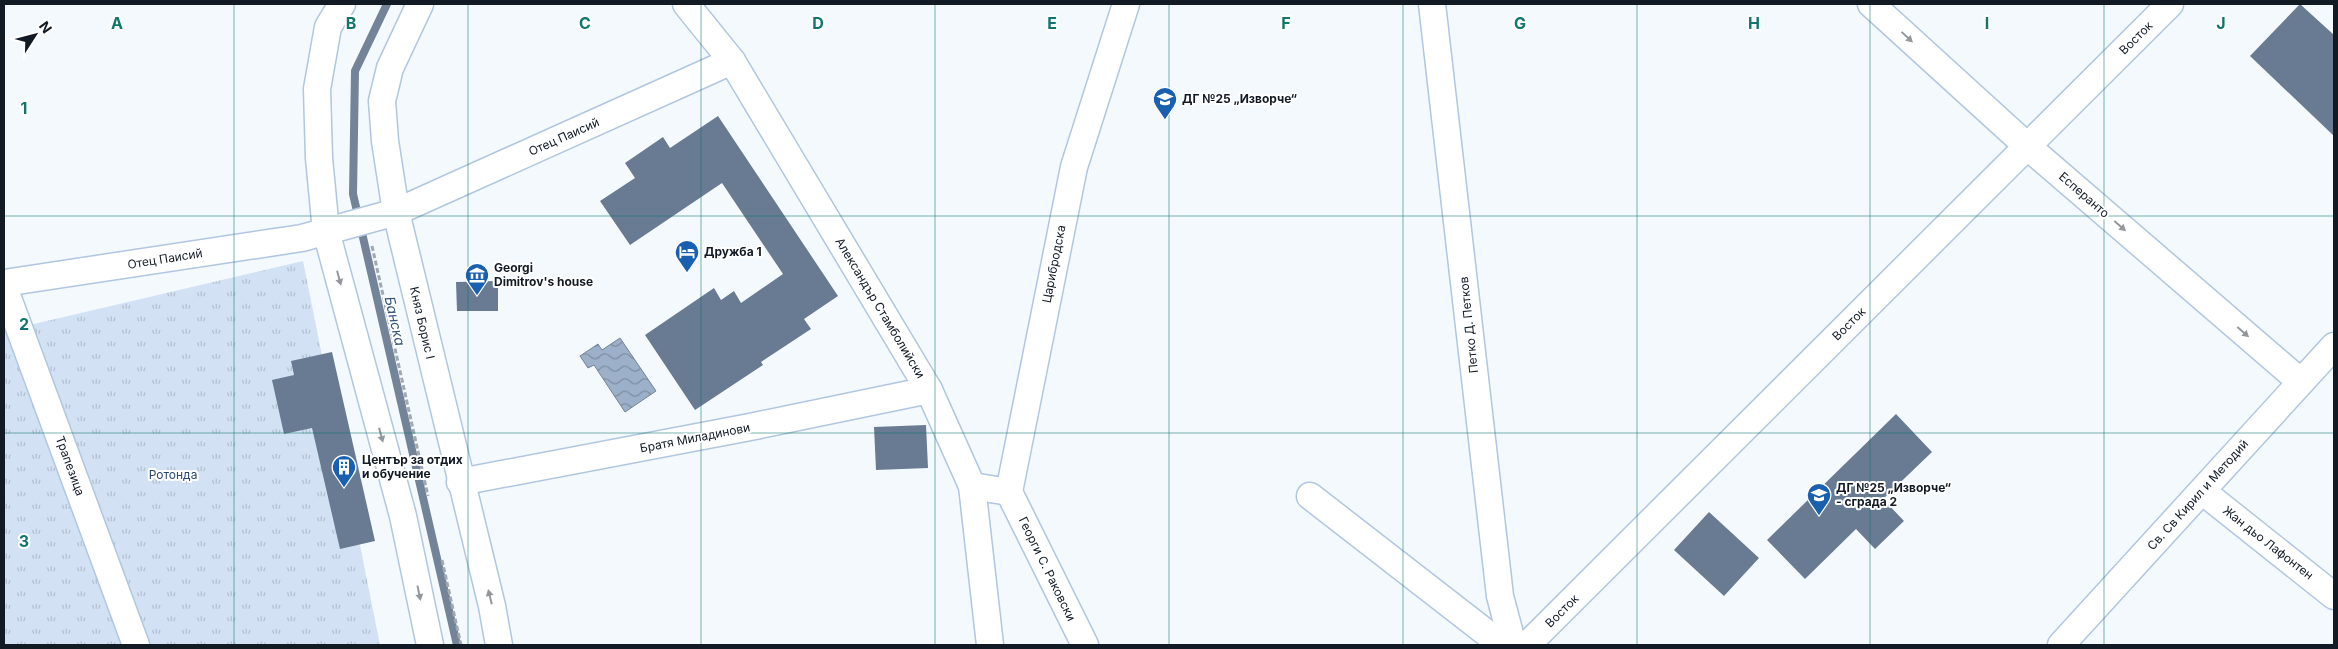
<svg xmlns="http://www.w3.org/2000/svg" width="2338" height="649" font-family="Inter,sans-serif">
	<defs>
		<pattern id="park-tufts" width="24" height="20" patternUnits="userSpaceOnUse" patternTransform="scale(1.25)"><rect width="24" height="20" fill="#d2e1f4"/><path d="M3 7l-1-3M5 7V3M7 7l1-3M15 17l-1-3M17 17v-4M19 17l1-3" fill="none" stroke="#b3c0d1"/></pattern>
		<pattern id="water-waves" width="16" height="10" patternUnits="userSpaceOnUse" patternTransform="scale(1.25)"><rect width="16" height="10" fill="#9cb0c9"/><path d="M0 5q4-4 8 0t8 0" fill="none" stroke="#7e8ea3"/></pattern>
	</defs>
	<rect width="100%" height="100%" fill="#f4f9fe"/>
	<path fill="url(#park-tufts)" d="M303,261L380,645H4V331Z"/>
	<path fill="url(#water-waves)" stroke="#738398" d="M620,338L656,391L625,412L594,365L588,368L580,356L598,344L602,350Z"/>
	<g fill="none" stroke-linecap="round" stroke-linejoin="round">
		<path stroke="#738398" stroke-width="8" d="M387,4L355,71L353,194L457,645"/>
	</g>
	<g fill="#687b92">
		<path d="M2300,4L2334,35V136L2250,56Z"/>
		<path d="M718,116L838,296L804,319L811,329L761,362L763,365L695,410L645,335L714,288L721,300L734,291L741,303L783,274L722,183L630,245L600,201L635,178L625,163L663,137L670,148Z"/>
		<path d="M498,281V311H457L456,282Z"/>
		<path d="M332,352L375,541L340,549L312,428L284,434L272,380L294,375L291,361Z"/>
		<path d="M1896,414L1932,452L1883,499L1904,521L1875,549L1856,529L1805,579L1767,540Z"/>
		<path d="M926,425L928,468L876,470L874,427Z"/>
		<path d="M1709,512L1759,558L1724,596L1674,550Z"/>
	</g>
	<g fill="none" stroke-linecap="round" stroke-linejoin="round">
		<g stroke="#b0c6e1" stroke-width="29">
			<g id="minor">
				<path d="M342,4L328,27L317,89L319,158L326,231L403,516L430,645"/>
				<path d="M420,4L390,68L382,101L385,141L396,212L492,606L499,645"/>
				<path d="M686,4L732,61L929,390L972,486L990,645"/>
				<path d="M1432,4L1500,596L1513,645"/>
				<path d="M1871,4L2027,146L2301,382"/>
				<path d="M4,283L302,238L396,212L732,61"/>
				<path d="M4,287L136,645"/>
				<path d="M460,482L750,427L929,390"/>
				<path d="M972,486L1009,492L1074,167L1126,4"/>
				<path d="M2202,491L2334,596"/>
				<path d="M1009,492L1085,645"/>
				<path d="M1310,496L1502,645"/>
				<path d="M1527,645L2170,4"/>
				<path d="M2061,645L2334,346"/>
			</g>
		</g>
		<g stroke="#a2a8af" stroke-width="3" stroke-dasharray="5 2.5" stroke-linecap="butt">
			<path d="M372,246L428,496"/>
			<path d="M442,560L461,645"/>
		</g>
		<use href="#minor" stroke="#fff" stroke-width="26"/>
	</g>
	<defs><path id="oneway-solid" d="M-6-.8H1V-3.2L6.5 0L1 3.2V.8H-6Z" transform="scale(1.25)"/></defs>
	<g fill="#94989c">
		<use href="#oneway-solid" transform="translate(1907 37) rotate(43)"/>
		<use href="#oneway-solid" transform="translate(2120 226) rotate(41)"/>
		<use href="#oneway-solid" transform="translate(339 278) rotate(75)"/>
		<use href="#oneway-solid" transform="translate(2243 332) rotate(41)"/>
		<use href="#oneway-solid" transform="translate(381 435) rotate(75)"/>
		<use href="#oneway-solid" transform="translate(419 593) rotate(78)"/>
		<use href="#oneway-solid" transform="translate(490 597) rotate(-104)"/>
	</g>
	<path fill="none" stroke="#0f766e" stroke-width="1" stroke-opacity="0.55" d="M234,4V645M468,4V645M701,4V645M935,4V645M1169,4V645M1403,4V645M1637,4V645M1870,4V645M2104,4V645M4,216H2334M4,433H2334"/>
	<defs>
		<g id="school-pin" transform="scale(1.25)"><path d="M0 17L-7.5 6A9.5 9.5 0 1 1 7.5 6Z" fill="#1960b0" stroke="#fff"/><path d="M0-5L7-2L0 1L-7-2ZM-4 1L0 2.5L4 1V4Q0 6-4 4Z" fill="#fff"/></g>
		<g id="hotel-pin" transform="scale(1.25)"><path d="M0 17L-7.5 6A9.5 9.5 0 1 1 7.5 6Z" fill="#1960b0" stroke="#fff"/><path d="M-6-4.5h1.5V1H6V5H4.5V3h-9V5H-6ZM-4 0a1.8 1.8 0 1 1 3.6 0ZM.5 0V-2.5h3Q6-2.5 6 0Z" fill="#fff"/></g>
		<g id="museum-pin" transform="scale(1.25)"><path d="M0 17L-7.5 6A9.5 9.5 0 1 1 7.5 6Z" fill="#1960b0" stroke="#fff"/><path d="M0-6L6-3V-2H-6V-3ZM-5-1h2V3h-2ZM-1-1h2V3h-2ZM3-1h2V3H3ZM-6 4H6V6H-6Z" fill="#fff"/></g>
		<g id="building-pin" transform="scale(1.25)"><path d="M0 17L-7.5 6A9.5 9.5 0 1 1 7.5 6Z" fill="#1960b0" stroke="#fff"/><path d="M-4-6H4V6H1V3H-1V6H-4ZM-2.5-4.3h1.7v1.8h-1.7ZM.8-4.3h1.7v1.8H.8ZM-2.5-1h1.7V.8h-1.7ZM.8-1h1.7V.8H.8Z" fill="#fff"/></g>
	</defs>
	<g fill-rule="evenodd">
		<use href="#school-pin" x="1165" y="99"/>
		<use href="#hotel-pin" x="687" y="252"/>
		<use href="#museum-pin" x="477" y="275"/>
		<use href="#building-pin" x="344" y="467"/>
		<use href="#school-pin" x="1819" y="495"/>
	</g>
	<g text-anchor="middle" stroke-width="4" stroke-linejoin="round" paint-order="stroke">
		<g font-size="12" fill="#121a24" stroke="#fff">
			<text transform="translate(2136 38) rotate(-45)" y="4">Восток</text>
			<text transform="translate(564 137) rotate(-24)" y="4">Отец Паисий</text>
			<text transform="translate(2084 195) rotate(41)" y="4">Есперанто</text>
			<text transform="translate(165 259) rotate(-9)" y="4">Отец Паисий</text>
			<text transform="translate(1054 264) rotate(-79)" y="4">Царибродска</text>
			<text transform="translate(880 308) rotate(59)" y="4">Александър Стамболийски</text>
			<text transform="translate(422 323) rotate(77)" y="4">Княз Борис I</text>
			<text transform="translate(1849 324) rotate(-45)" y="4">Восток</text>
			<text transform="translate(1469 325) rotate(-96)" y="4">Петко Д. Петков</text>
			<text transform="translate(695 438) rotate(-11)" y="4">Братя Миладинови</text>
			<text transform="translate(70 466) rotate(70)" y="4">Трапезица</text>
			<text transform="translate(2198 495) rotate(-48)" y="4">Св. Св Кирил и Методий</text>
			<text transform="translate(2268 543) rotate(38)" y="4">Жан дьо Лафонтен</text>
			<text transform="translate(1047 569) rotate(64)" y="4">Георги С. Раковски</text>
			<text transform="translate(1562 611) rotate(-45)" y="4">Восток</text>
		</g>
		<g font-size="12" font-weight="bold" fill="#121a24" stroke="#fff" text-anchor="start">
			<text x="1182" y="103">ДГ №25 „Изворче“</text>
			<text x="704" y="256">Дружба 1</text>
			<text x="494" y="272">Georgi<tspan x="494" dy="14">Dimitrov's house</tspan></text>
			<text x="362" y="464">Център за отдих<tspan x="362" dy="14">и обучение</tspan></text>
			<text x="1836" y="492">ДГ №25 „Изворче“<tspan x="1836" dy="14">- сграда 2</tspan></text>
		</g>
		<g font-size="12" fill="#2a476c" stroke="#fff">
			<text x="173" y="479">Ротонда</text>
		</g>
		<g font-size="14" font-style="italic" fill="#37557b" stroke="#fff">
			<text transform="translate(395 321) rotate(77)" y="5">Банска</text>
		</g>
	</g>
	<g font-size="16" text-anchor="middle" font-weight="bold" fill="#0f766e" stroke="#fff" stroke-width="4" stroke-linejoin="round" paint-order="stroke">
		<text x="117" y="29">A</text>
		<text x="351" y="29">B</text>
		<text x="585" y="29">C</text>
		<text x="818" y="29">D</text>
		<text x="1052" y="29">E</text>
		<text x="1286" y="29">F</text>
		<text x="1520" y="29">G</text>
		<text x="1754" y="29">H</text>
		<text x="1987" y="29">I</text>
		<text x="2221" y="29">J</text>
		<text x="24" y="114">1</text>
		<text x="24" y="330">2</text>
		<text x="24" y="547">3</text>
	</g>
	<rect width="2338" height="649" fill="none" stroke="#121a24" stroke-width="10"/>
	<g transform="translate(35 35) rotate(54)" stroke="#ffffff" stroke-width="4" paint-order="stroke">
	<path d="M0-4L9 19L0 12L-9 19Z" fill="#121a24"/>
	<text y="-8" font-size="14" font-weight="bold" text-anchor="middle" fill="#121a24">N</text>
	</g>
</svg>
